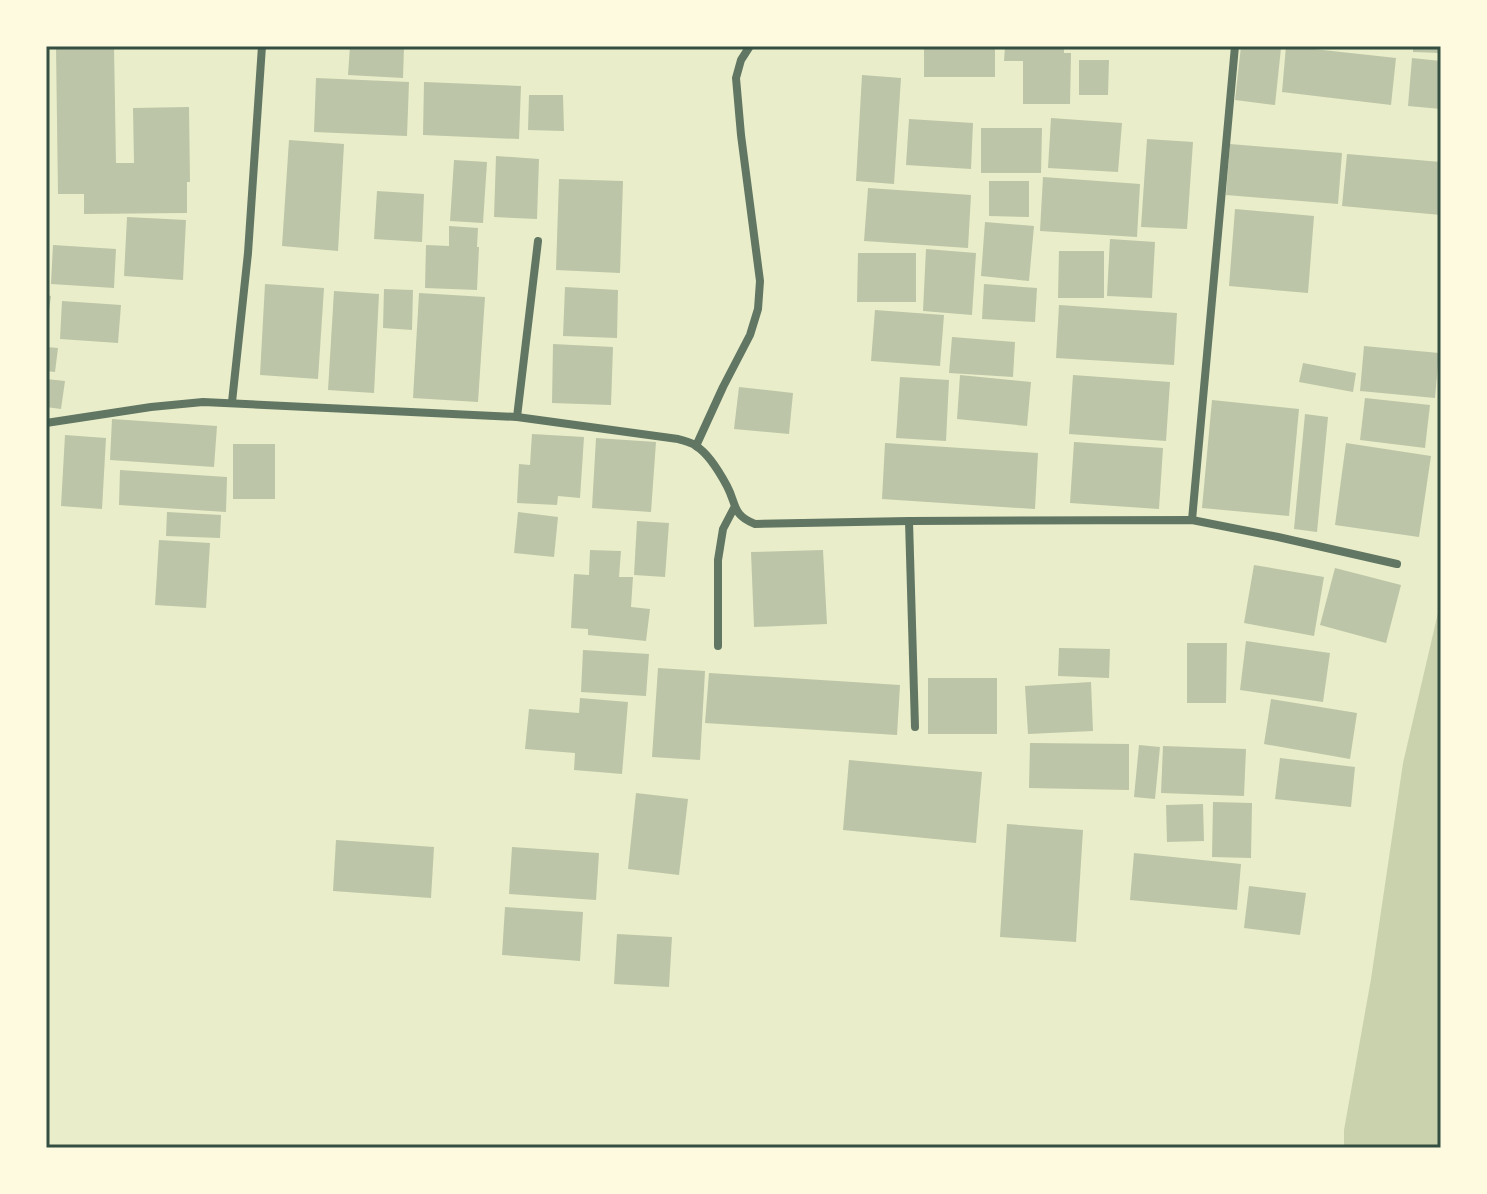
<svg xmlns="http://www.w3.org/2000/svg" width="1487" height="1194" font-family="'Exo 2',sans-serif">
	<rect width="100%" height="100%" fill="#e9edc9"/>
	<path fill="#cad2ad" d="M1441,600V1148H1344V1130L1371,979L1403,763Z"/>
	<g fill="#bcc5a7">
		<path d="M56,46H114L116,163H134L133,108L189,107L190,182H187V213L84,214V194H58Z"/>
		<path d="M350,46H404L403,78L348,75Z"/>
		<rect x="924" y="46" width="71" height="31"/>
		<path d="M1005,46H1064V53H1071L1070,104H1023V61H1004Z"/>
		<path d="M1241,46L1281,48L1275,105L1235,100Z"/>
		<path d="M1286,46L1396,58L1391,105L1282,92Z"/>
		<path d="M1413,46H1441V53L1413,52Z"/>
		<path d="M1412,58L1441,61V109L1408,106Z"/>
		<path d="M1079,60H1109L1108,95H1079Z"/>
		<path d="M862,75L901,78L894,184L856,181Z"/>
		<path d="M316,78L409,82L407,136L314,132Z"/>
		<path d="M424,82L521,86L519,139L423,135Z"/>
		<path d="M529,95H563L564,131L528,130Z"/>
		<path d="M1051,118L1122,123L1118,172L1048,168Z"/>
		<path d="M909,119L973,123L971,169L906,165Z"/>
		<path d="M981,128H1042L1041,173H981Z"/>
		<path d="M1147,139L1193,142L1187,229L1141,227Z"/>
		<path d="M289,140L344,144L338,251L282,246Z"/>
		<path d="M1230,144L1342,153L1338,204L1226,195Z"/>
		<path d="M1347,154L1441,162V215L1342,206Z"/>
		<path d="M496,156L539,159L537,219L494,217Z"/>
		<path d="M454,160L487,162L483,223L450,221Z"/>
		<path d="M1043,177L1140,184L1137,237L1040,231Z"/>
		<path d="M559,179L623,181L620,273L556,270Z"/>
		<path d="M989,181H1029V217L989,216Z"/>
		<path d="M868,188L971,195L968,248L864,241Z"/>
		<path d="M377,191L424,194L422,242L374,239Z"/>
		<path d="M1235,209L1314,216L1308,293L1229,286Z"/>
		<path d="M127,217L186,220L183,280L124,276Z"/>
		<path d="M985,222L1034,226L1029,281L981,276Z"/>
		<path d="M449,226L478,228L477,247H479L477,290L425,288L426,245L449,246Z"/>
		<path d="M1110,239L1155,242L1152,298L1107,296Z"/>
		<path d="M53,245L116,249L114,288L51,284Z"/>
		<path d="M926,249L976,253L972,315L923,311Z"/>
		<path d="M1059,251H1104V298H1058Z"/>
		<path d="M858,253H916V302H857Z"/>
		<path d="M265,284L324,288L318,379L260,375Z"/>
		<path d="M984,284L1037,288L1035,322L982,319Z"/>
		<path d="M565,287L618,290L617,338L563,336Z"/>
		<path d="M384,289L413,290L412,330L383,328Z"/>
		<path d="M334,291L379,294L374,393L328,390Z"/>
		<path d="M419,293L485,297L478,402L413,398Z"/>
		<path d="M46,295L51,296L48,317H46Z"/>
		<path d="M62,301L121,305L118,343L60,339Z"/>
		<path d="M1059,305L1177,313L1174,365L1056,358Z"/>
		<path d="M875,310L944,315L940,366L871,361Z"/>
		<path d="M952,337L1015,342L1013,377L949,373Z"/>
		<path d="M553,344L613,347L611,405L552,403Z"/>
		<path d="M1364,346L1439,353L1435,398L1360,391Z"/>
		<path d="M46,347L58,348L55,372L46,371Z"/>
		<path d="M1303,363L1356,373L1353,392L1299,382Z"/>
		<path d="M960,375L1031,382L1027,426L957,419Z"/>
		<path d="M1073,375L1170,382L1166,441L1069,434Z"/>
		<path d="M900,377L949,380L946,441L896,438Z"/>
		<path d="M46,379L65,381L61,409L46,407Z"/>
		<path d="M739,387L793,393L789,434L734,429Z"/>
		<path d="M1365,398L1430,405L1425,448L1360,440Z"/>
		<path d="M1212,400L1299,409L1289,516L1202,508Z"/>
		<path d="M1305,414L1328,417L1317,532L1294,529Z"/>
		<path d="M112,419L217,426L214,467L110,460Z"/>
		<path d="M532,434L584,437L580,498L558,496L557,505L517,503L519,464L530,465Z"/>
		<path d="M65,435L106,438L102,509L61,506Z"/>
		<path d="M596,438L656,442L651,512L592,508Z"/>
		<path d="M1074,442L1163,448L1159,509L1070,503Z"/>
		<path d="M885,443L1038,453L1035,509L882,499Z"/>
		<path d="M1346,443L1431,456L1419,537L1335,525Z"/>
		<rect x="233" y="444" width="42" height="55"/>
		<path d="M120,470L227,477L226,512L119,505Z"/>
		<path d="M167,512L221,515L220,538L166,536Z"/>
		<path d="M518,512L558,517L554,557L514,553Z"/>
		<path d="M637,521L669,523L665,577L634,575Z"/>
		<path d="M159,540L210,543L206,608L155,605Z"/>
		<path d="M590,550L621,551L619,577H633L631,607L650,609L646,641L588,635V629L571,628L574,574L589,575Z"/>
		<path d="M823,550L827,624L754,627L751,552Z"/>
		<path d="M1254,565L1324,577L1314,636L1244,623Z"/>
		<path d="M1335,568L1401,585L1386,643L1320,625Z"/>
		<path d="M1246,641L1330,653L1323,702L1240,690Z"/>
		<path d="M1187,643H1227L1226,703H1187Z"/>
		<path d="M1059,648L1110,649L1109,678L1058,676Z"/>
		<path d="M583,650L649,654L646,696L581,692Z"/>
		<path d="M658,668L705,671L700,760L652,757Z"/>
		<path d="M709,673L900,685L897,735L705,723Z"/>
		<rect x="928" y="678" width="69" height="56"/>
		<path d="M1091,682L1093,731L1028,734L1025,686Z"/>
		<path d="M580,698L628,702L622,774L574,770L575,753L525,749L529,709L579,713Z"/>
		<path d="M1271,699L1357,713L1350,759L1264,744Z"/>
		<path d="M1030,743L1129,744V790L1029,788Z"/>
		<path d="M1139,745L1160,747L1155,799L1134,797Z"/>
		<path d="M1163,746L1246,749L1244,796L1161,793Z"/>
		<path d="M1280,758L1355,767L1351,807L1275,799Z"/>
		<path d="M849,760L982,772L976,843L843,830Z"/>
		<path d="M636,793L688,799L679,875L628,869Z"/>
		<path d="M1213,802L1252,803L1251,858L1212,857Z"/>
		<path d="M1203,804L1204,841L1167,842L1166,805Z"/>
		<path d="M1007,824L1083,830L1076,942L1000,937Z"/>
		<path d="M336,840L434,847L431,898L333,891Z"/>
		<path d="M512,847L599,853L596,900L509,894Z"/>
		<path d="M1134,853L1241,864L1237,910L1130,900Z"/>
		<path d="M1249,886L1306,893L1300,935L1244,928Z"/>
		<path d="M505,907L583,912L580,961L502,955Z"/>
		<path d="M617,934L672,937L669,987L614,984Z"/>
	</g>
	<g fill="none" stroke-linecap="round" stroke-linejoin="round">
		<g stroke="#617663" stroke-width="8">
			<path d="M232,402L248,253L262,46"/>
			<path d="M517,417L538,241"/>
			<path d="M46,423L151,407L203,402L517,417L678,439C684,441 691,442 696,446C709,454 720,473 727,486C737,505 732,515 755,524L909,521L1192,520L1278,537L1397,564"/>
			<path d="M696,446L723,387L750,335L758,309L760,281L741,135L736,78L741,60L750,46"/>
			<path d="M1192,520L1235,46"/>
			<path d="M909,521L915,727"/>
			<path d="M718,646V560L723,529L734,508"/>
		</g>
	</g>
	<rect width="1487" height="1194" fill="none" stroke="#fefae0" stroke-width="96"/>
	<rect x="48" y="48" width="1391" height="1098" fill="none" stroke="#344e41" stroke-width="3"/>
</svg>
